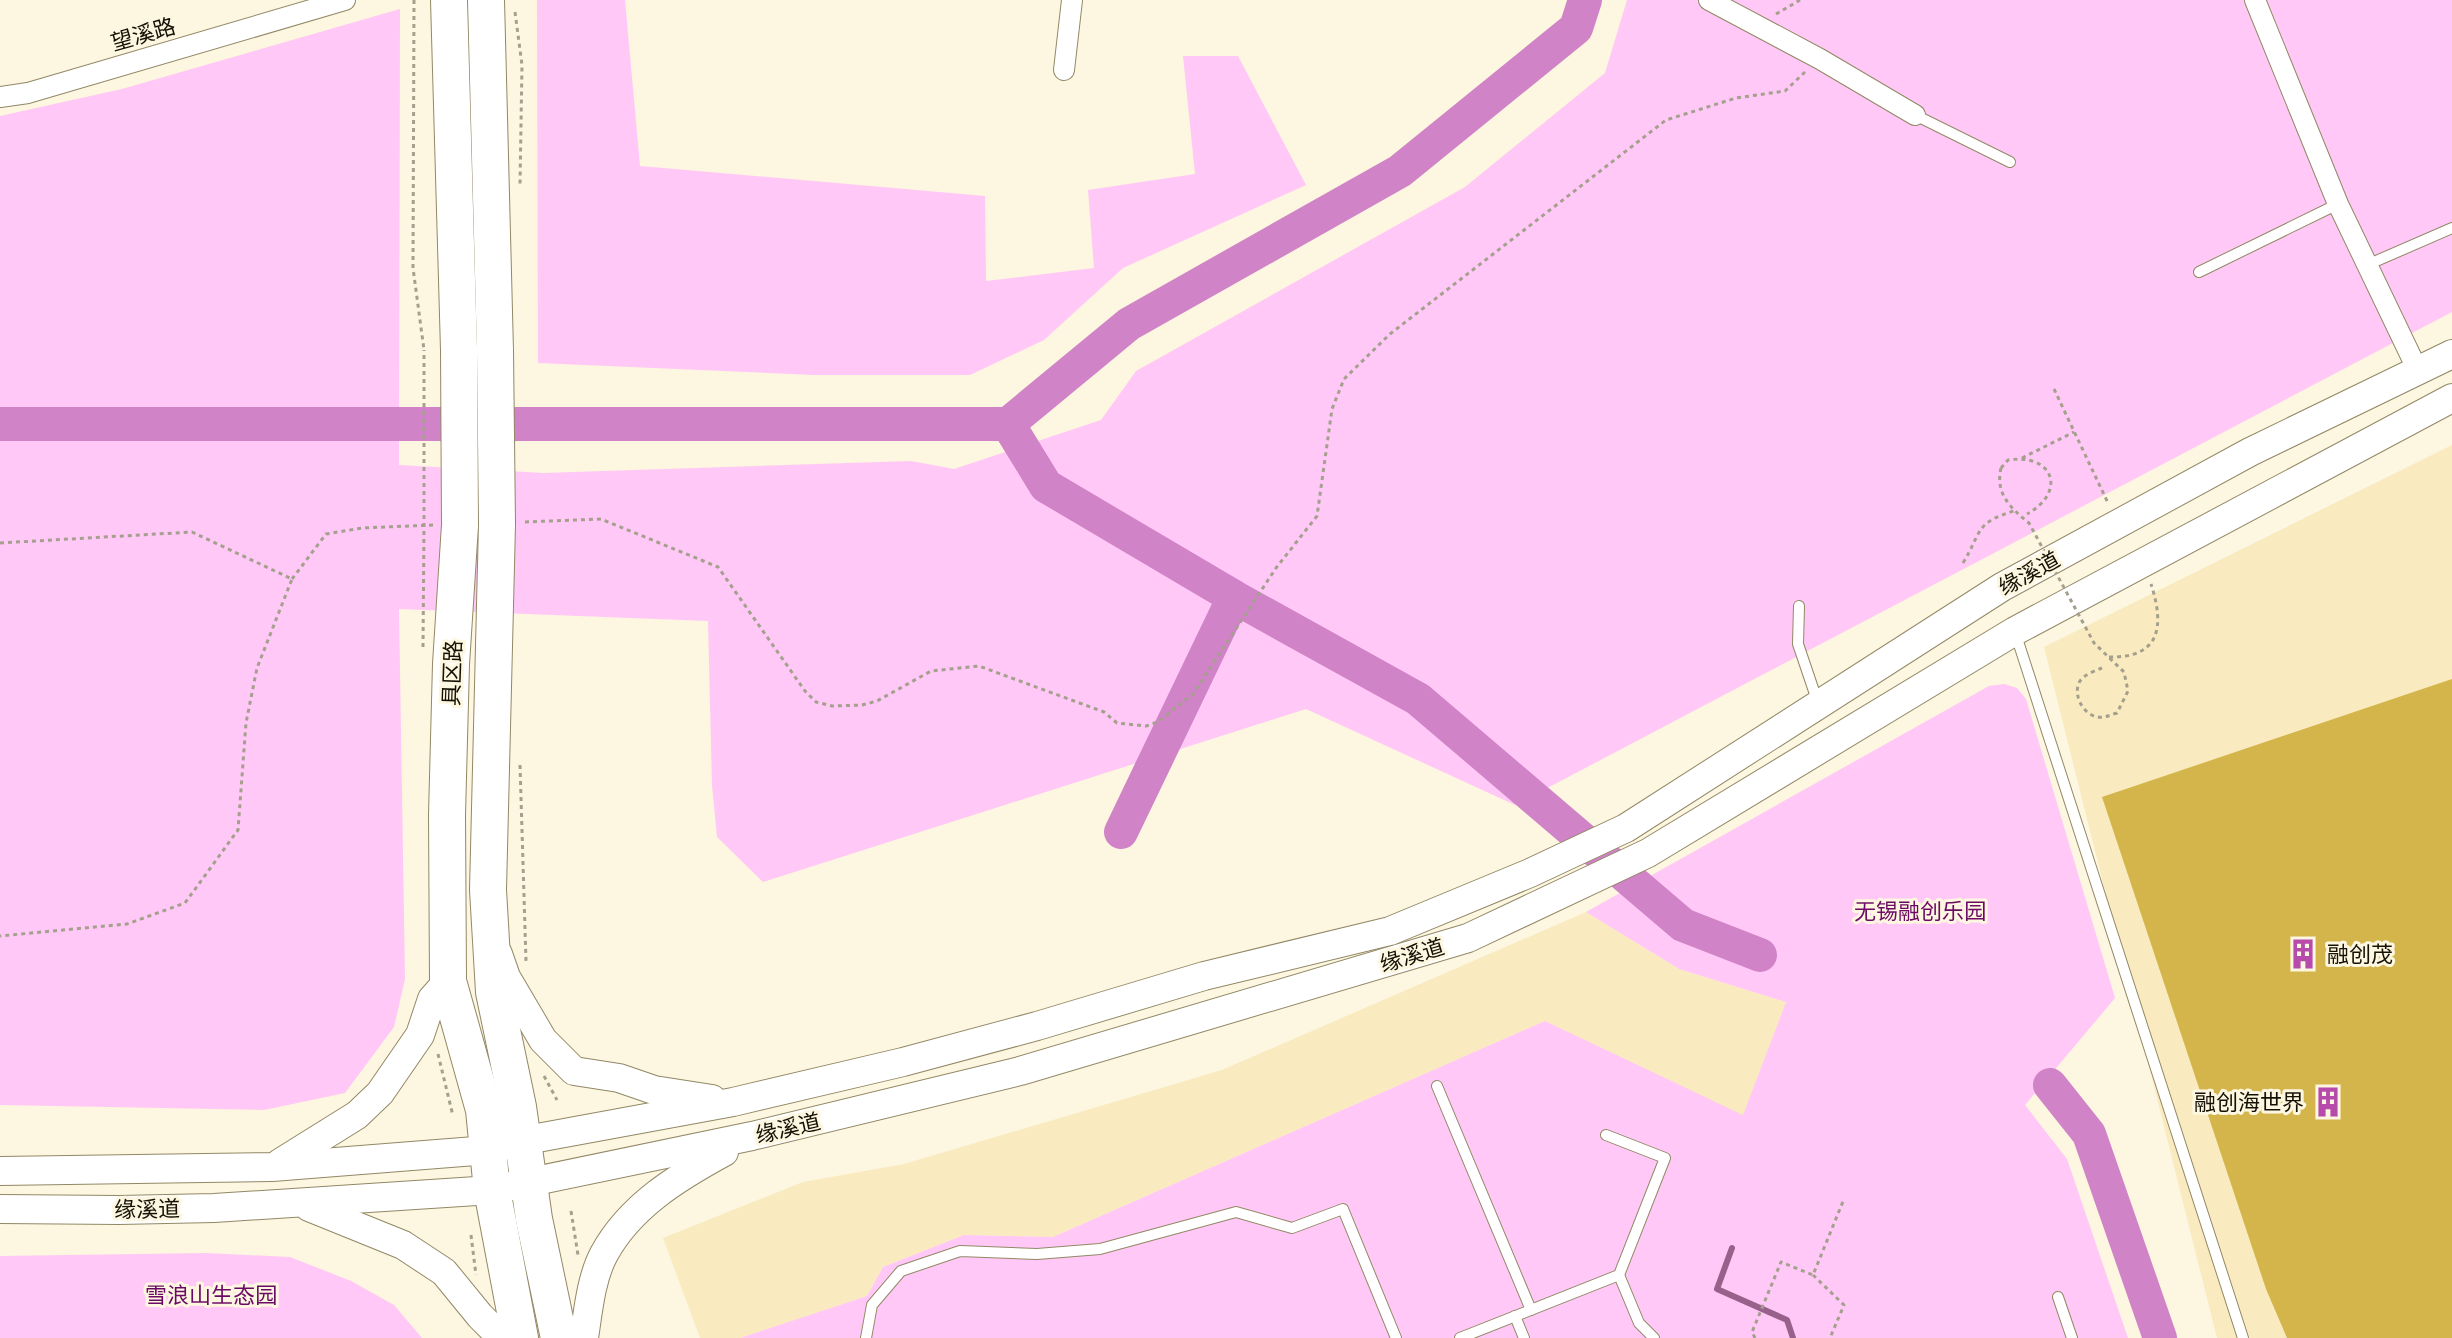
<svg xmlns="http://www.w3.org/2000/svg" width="2452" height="1338" font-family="'Exo 2','Noto Sans SC',sans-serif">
	<rect width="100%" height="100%" fill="#fdf6e0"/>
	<g fill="#f9ebbf">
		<path d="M2452,445V1338H2217L2044,647Z"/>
		<path d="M1586,912L1679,969L1786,1002L1743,1116L1545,1021L1053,1237L964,1235L883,1267L867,1296L740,1338H700L663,1238L803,1182L904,1164L1222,1070Z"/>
	</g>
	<g fill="#ffc8f6">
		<path d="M537,0H625L640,166L985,196L986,281L1094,268L1088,190L1195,174L1183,56H1238L1306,185L1123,268L1044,340L970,375H814L538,363Z"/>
		<path d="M1627,0H2452V312L1515,805L1306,709L763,882L717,837L712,785L708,621L399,609L405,979L394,1027L345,1093L264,1110L0,1105V116L122,89L400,9L399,465L543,473L911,461L954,469L1101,420L1136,371L1465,187L1605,73Z"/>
		<path d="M2004,684L2017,688L2026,699L2115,998L2025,1105L2067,1159L2128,1338H740L867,1296L883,1267L964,1235L1053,1237L1545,1021L1743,1115L1786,1002L1679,969L1586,912L1989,686Z"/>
		<path d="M206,1253L290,1257L351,1281L394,1305L422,1338H0V1256Z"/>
	</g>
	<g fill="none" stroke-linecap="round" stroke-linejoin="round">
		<path stroke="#98618c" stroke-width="6" d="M1732,1248L1717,1289L1787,1320L1793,1338"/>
		<g stroke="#d083c6" stroke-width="34">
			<path d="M1585,0L1576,28L1400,171L1129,324L1008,424L1046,486L1234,597L1418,699L1683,925L1760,955"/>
			<path d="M0,424H1008"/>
			<path d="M1121,832L1234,597"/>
			<path d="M2050,1085L2089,1134L2160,1338"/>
		</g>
	</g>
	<path fill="#d4b54b" d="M2452,679V1338H2287L2266,1289L2102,797Z"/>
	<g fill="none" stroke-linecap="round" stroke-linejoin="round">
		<g stroke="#928866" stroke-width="12">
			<g id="lane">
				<path d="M1915,115L2010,162"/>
				<path d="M2367,265L2452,228"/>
				<path d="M2199,272L2338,204"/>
				<path d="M1799,606L1798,644L1818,703"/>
				<path d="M2015,632L2243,1338"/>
				<path d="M1437,1086L1531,1310"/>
				<path d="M1619,1275L1639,1323L1654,1338"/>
				<path d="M2058,1297L2072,1338"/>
				<path d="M1515,1316L1524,1338"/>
				<path d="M866,1338L872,1305L901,1271L960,1251L1037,1254L1100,1249L1236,1212L1292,1228L1343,1209L1396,1338"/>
				<path d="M1460,1338L1619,1275L1665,1158L1606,1135"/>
			</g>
		</g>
		<g stroke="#928866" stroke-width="22">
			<g id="street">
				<path d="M1709,0L1820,59L1915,115"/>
				<path d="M2255,0L2338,204L2418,371"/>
				<path d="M1064,70L1072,0"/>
				<path d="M0,97L28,93L345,0"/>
			</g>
		</g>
		<g stroke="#928866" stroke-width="30">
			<g id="secondary">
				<path d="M498,954L506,977L543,1040L574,1071L619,1078L654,1090L712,1099"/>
				<path d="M280,1163L357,1115L380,1093L420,1035L432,999L448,981"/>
				<path d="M0,1171L272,1167L488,1150L521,1141L733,1102L903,1062L1037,1026L1204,976L1390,931L1530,873L1626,828L2002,587L2250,452L2452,354"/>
				<path d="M309,1207L403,1245L444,1272L480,1316L502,1338"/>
				<path d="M0,1209L119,1210L214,1208L492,1190L752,1136L1020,1071L1468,938L1648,853L2015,631L2452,398"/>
				<path d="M584,1338C588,1312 591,1278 604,1254C630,1206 678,1177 724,1152"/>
			</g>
		</g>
		<g stroke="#928866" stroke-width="38">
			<g id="highway">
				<path d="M449,0L459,350"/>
				<path d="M486,0L495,351"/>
				<path d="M497,524L488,890L494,992L518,1107L534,1219L559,1338"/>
				<path d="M460,525L451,664L447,815L448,981L484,1110L492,1190L520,1338"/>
			</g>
		</g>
		<g stroke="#a5a08d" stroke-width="3" stroke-dasharray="4 4" stroke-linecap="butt">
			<path d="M414,0L413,268L424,350"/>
			<path d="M515,12L522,65L520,184"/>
			<path d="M1776,14L1800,0"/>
			<path d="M2054,389L2108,503"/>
			<path d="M2022,458L2074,432"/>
			<path d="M2001,468L2008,460C2054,453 2067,492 2027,514"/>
			<path d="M525,522L601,519L718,567L805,691L816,702L832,706L862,705L877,701L931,671L979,666L1104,712L1117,723L1146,726L1158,722L1193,694L1276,568L1317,516L1332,409L1344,379L1390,334L1666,120L1736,98L1785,91L1805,72"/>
			<path d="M0,543L192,532L292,579L257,668L246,723L238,830L185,903L127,924L0,936"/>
			<path d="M1963,563C1982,532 1974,523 2014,511"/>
			<path d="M292,579L326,534L362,528L433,525"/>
			<path d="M423,647L424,527"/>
			<path d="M2109,657C2160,658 2165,627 2151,584"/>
			<path d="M2102,668C2095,671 2085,674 2080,681C2072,694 2083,715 2098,717C2105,718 2110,715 2117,713L2128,691"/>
			<path d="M520,765L526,961"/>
			<path d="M438,1054L453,1116"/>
			<path d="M544,1076L557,1100"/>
			<path d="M571,1211L578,1255"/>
			<path d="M471,1235L476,1275"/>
			<path d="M1813,1275L1844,1305L1830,1338"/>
			<path d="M1755,1338L1752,1332L1781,1262L1813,1275L1844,1199"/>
		</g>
		<use href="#lane" stroke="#fff" stroke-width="10"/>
		<use href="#street" stroke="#fff" stroke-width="20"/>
		<use href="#secondary" stroke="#fff" stroke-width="28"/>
		<use href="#highway" stroke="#fff" stroke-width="36"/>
		<g stroke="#928866" stroke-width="38" stroke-linecap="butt">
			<g id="highway-bridge">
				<path d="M459,350L460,525"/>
				<path d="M495,351L497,524"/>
			</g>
		</g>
		<g stroke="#a5a08d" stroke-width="3" stroke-dasharray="4 4" stroke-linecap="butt">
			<path d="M2001,468C1995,493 2010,508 2029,523L2094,643L2124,672L2128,691"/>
			<path d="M424,527V350"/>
		</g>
		<use href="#highway-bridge" stroke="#fff" stroke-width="36"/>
	</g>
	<defs>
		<g id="building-bare" transform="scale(2.4)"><path d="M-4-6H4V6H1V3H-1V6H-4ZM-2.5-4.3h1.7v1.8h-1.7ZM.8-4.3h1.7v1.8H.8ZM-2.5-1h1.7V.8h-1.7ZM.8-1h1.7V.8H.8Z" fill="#b64bac" stroke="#fdf6e0" stroke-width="2.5" paint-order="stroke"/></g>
	</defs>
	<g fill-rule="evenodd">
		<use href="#building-bare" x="2303" y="954"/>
		<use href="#building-bare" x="2328" y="1102"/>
	</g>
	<g text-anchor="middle" stroke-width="6" stroke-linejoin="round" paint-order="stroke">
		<g font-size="22" fill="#151105" stroke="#fdf6e0">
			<text transform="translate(143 34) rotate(-16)" y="8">望溪路</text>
			<text transform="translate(2029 573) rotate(-29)" y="8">缘溪道</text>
			<text transform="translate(452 673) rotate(-88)" y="8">具区路</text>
			<text transform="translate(1412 955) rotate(-17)" y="8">缘溪道</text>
			<text transform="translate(788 1128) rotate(-13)" y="8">缘溪道</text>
			<text transform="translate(147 1209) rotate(-1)" y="8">缘溪道</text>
		</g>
		<g font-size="22" fill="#6b0a65" stroke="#fdf6e0">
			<text x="1920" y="919">无锡融创乐园</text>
			<text x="211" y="1303">雪浪山生态园</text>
		</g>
		<g font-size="22" fill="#151105" stroke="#fdf6e0" text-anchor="start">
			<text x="2327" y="962">融创茂</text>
			<text x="2304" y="1110" text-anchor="end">融创海世界</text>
		</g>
	</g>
</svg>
